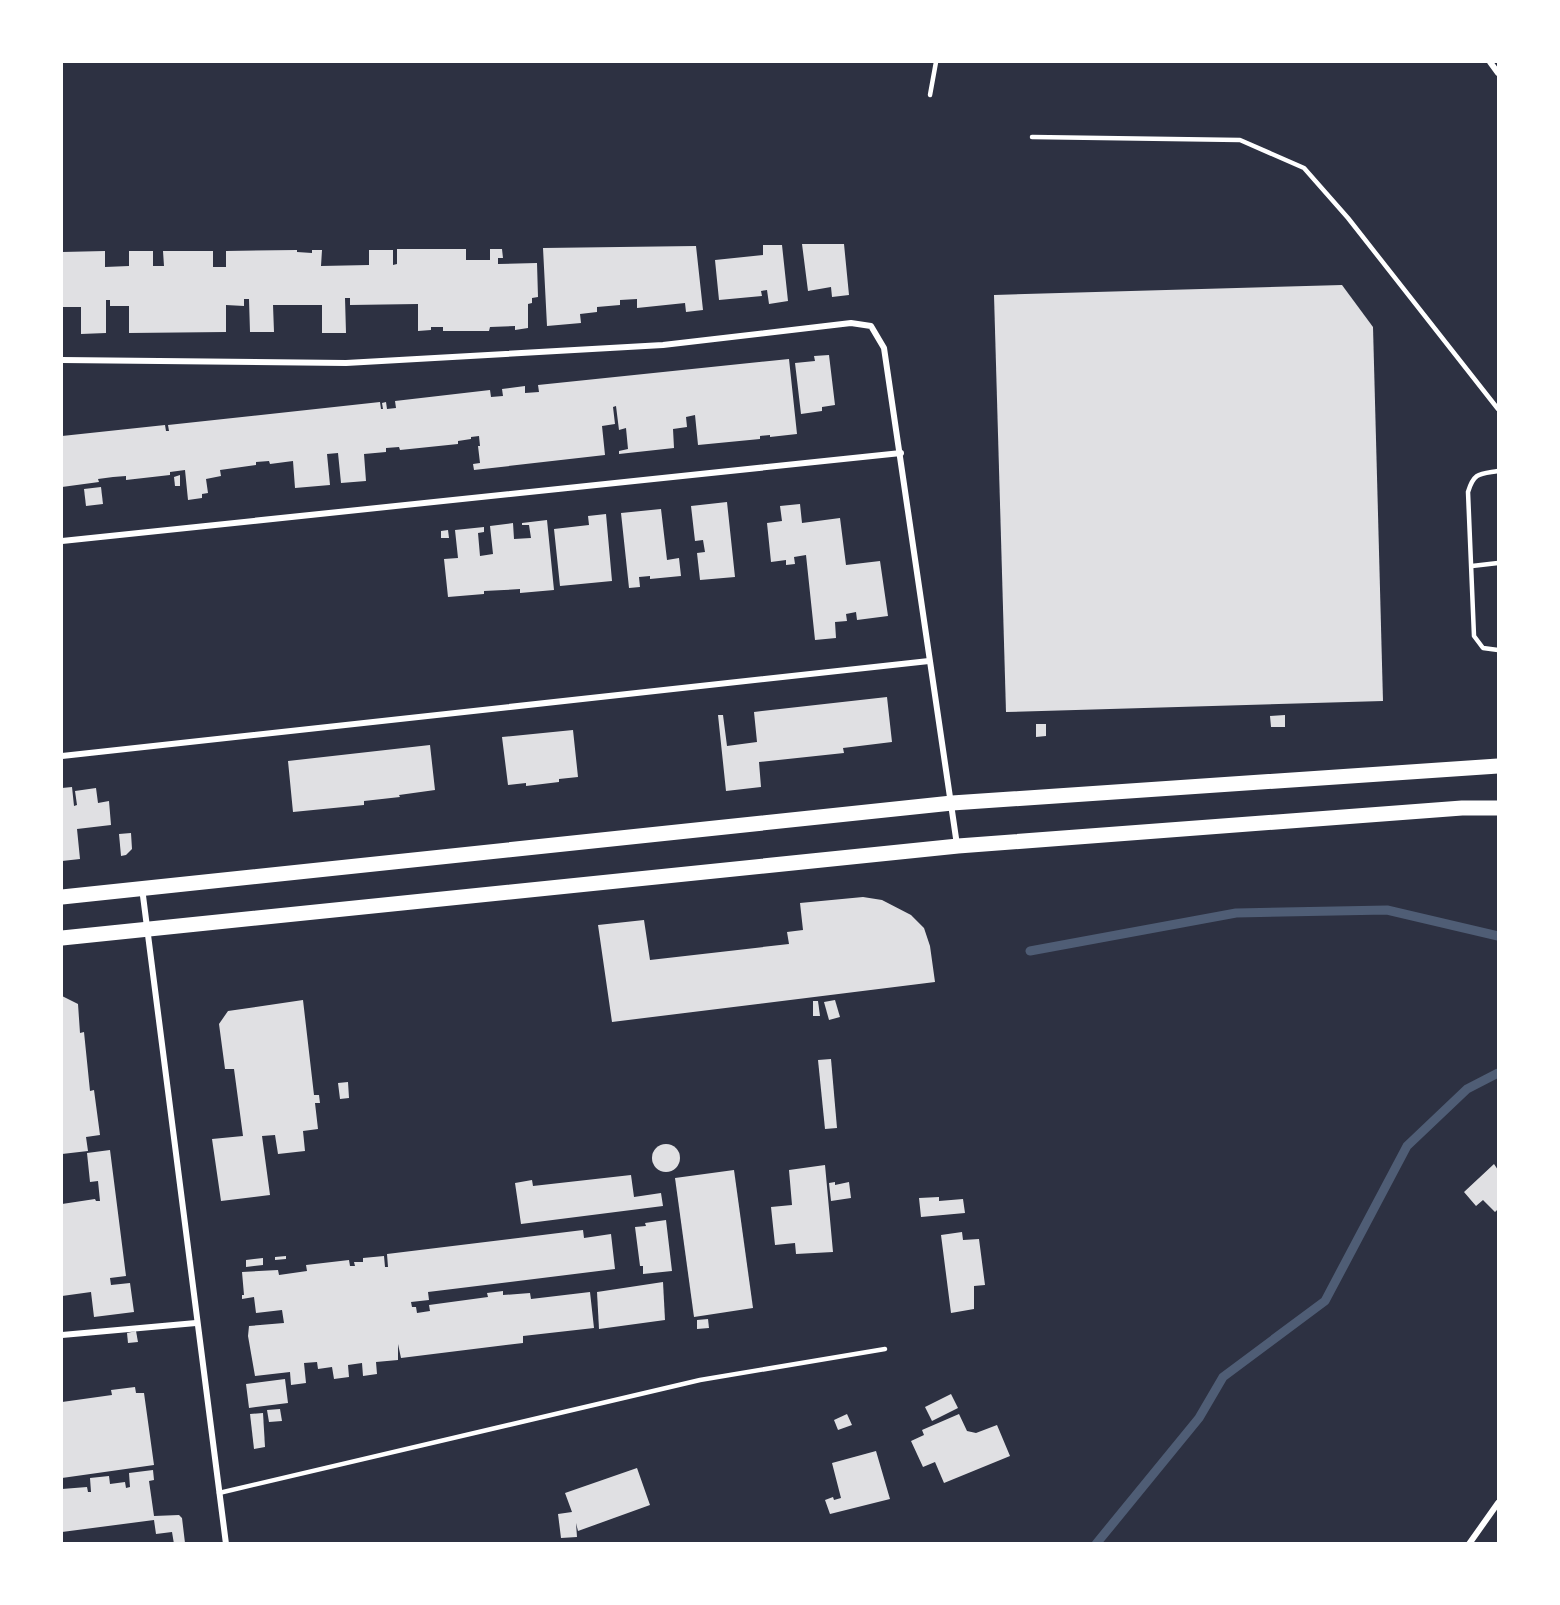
<svg xmlns="http://www.w3.org/2000/svg" width="1560" height="1605" font-family="'Sofia Sans Condensed',sans-serif">
	<rect width="100%" height="100%" fill="#2d3142"/>
	<g fill="none" stroke-linecap="round" stroke-linejoin="round">
		<g stroke="#4f5d75" stroke-width="9">
			<path d="M1030,951L1236,913L1387,910L1498,936"/>
			<path d="M1096,1544L1199,1418L1223,1377L1325,1301L1407,1146L1467,1089L1498,1073"/>
		</g>
	</g>
	<g fill="#e0e0e3">
		<path d="M802,244H844L849,295L832,297L831,287L808,291Z"/>
		<path d="M763,245H782L788,301L769,304L767,290L761,291L762,296L719,300L715,260L763,255Z"/>
		<path d="M696,246L703,310L686,312L685,303L637,308V299L620,300V305L597,307V312L580,314L581,323L547,326L543,248Z"/>
		<path d="M397,249H466V260H490V249H502L503,258H498V264L537,263L538,297L532,298V303L528,304V328L515,330V326L490,327L489,331H443V327H431V330L418,331V304L350,305V298H345L346,333H322V305H273L274,332H250L249,299H244V306L226,305V332L129,333V306H110V300H106V333L81,334V307H62V252L105,251V267L129,266V251H153V266H164L163,251H213V267H226V251L297,250V252L312,253V250H322L321,266L369,265V250H393V265L397,264Z"/>
		<path d="M1342,285L1373,327L1383,701L1006,712L994,295Z"/>
		<path d="M829,355L835,405L822,407V411L801,414L795,363L815,361L814,356Z"/>
		<path d="M789,359L797,434L770,437V435L760,436V439L698,445L695,415L686,417L687,427L673,429L674,448L619,454V451L628,449L626,428L619,430L616,406L613,407L615,424L602,426L605,455L474,470L473,464L480,463L478,446H480L479,436L471,437V439L458,441V444L400,450L399,447L386,448V452L364,454L366,481L341,483L338,453L327,454L330,485L295,488L293,461L270,464L269,461L256,462V465L220,470L221,476L206,479L208,493L202,494V498L188,500L185,470L170,472V475L126,480V476L113,477L98,479L99,482L62,487V436L165,425L166,431H169L168,425L380,402L381,409H383L382,403L386,402L387,409L396,408L395,401L490,390L491,397L503,396L502,389L525,386V393L539,392L538,385Z"/>
		<path d="M180,475V486H175L174,477Z"/>
		<path d="M101,487L103,504L86,506L84,489Z"/>
		<path d="M727,502L735,577L700,580L697,553L705,552L703,540L695,541L691,506Z"/>
		<path d="M800,504L802,523L840,518L846,565L880,561L888,616L857,620L856,612L846,614L847,621L835,622L836,638L815,640L806,555L794,557L795,564L786,565V560L771,562L767,523L782,521L780,506Z"/>
		<path d="M661,509L667,560L679,558L681,576L650,579V576L639,577L640,587L629,588L621,513Z"/>
		<path d="M606,514L612,581L560,586L554,529L589,525L588,516Z"/>
		<path d="M547,520L554,590L520,593V589L504,590L484,591V594L448,597L444,559L458,558L455,530L484,527V532L478,533L480,556L493,554L490,526L513,523L514,539L531,538L529,525H522V523Z"/>
		<path d="M448,530L449,538H441V531Z"/>
		<path d="M887,697L892,742L843,748L844,753L759,762L761,787L726,791L718,715H723L727,746L757,742L754,712Z"/>
		<path d="M1285,715V727H1271L1270,716Z"/>
		<path d="M1036,724H1046V736L1036,737Z"/>
		<path d="M573,730L578,777L559,779V782L526,786V783L508,785L502,737Z"/>
		<path d="M430,745L435,790L399,795L400,797L364,801V805L293,812L288,761Z"/>
		<path d="M72,787L74,806L77,805L75,791L96,788L98,803L109,801L111,825L77,829L80,859L62,861V788Z"/>
		<path d="M131,833L132,849L126,855L121,856L119,834Z"/>
		<path d="M863,897L882,900L911,915L924,928L930,946L935,982L612,1022L598,925L644,920L650,960L789,944L787,932L803,930L800,903Z"/>
		<path d="M62,996L78,1004L80,1033L84,1032L90,1091L94,1090L100,1135L86,1137L88,1151L62,1154Z"/>
		<path d="M303,1000L314,1095H319L320,1103H315L318,1129L303,1131L305,1151L278,1154L275,1135L262,1136L270,1195L221,1201L212,1139L243,1136L234,1069H225L219,1024L228,1011Z"/>
		<path d="M835,1000L840,1017L829,1020L824,1002Z"/>
		<path d="M813,1001H818L820,1016H813Z"/>
		<path d="M831,1059L837,1128L825,1129L818,1060Z"/>
		<path d="M348,1082L349,1098L340,1099L338,1083Z"/>
		<circle cx="666" cy="1158" r="14"/>
		<path d="M110,1150L126,1276L110,1278L111,1285L130,1283L134,1312L94,1317L91,1292L62,1296V1204L95,1199L96,1201H100L98,1181L90,1182L87,1153Z"/>
		<path d="M1494,1164L1498,1170V1209L1495,1212L1483,1200L1476,1206L1464,1192Z"/>
		<path d="M825,1165L833,1252L796,1254L795,1243L775,1245L771,1207L792,1205L789,1170Z"/>
		<path d="M734,1170L753,1308L694,1317L675,1178Z"/>
		<path d="M631,1175L634,1197L661,1193L663,1206L521,1224L515,1183L532,1180L533,1186Z"/>
		<path d="M835,1182V1185L849,1182L851,1198L831,1201L829,1183Z"/>
		<path d="M939,1197V1201L963,1199L965,1213L921,1217L919,1198Z"/>
		<path d="M666,1220L672,1271L643,1274V1266H640L635,1227L646,1226L645,1223Z"/>
		<path d="M583,1230L584,1238L611,1234L615,1269L428,1292L429,1300L411,1302L412,1307H416L417,1313L430,1311L429,1305L488,1297L487,1293L503,1291V1295L530,1293L531,1299L590,1292L594,1328L523,1336V1343L401,1358L398,1344V1360L376,1362L377,1374L363,1376L362,1363L348,1365L349,1377L334,1379L332,1367L318,1369L317,1362L304,1363L306,1383L291,1385L290,1372L255,1376L248,1336L249,1326L284,1323L282,1310L256,1313L254,1297L242,1299V1295H244L242,1272L278,1270L279,1275L307,1271L306,1265L349,1260L350,1266H355L354,1262H363V1258L384,1256L385,1267H388L387,1254Z"/>
		<path d="M962,1232L963,1240L979,1239L985,1285L974,1286V1309L951,1313L941,1235Z"/>
		<path d="M286,1256V1259L275,1260V1257Z"/>
		<path d="M263,1258V1265L246,1267V1260Z"/>
		<path d="M663,1282L665,1320L599,1329L597,1292Z"/>
		<path d="M708,1319L709,1328L697,1329V1320Z"/>
		<path d="M136,1331L138,1342L128,1343L127,1333Z"/>
		<path d="M285,1379L288,1403L249,1408L246,1384Z"/>
		<path d="M135,1387L136,1393H144L154,1465L62,1478V1402L112,1395L111,1390Z"/>
		<path d="M951,1394L958,1408L932,1421L925,1407Z"/>
		<path d="M280,1409L282,1421L269,1422L267,1410Z"/>
		<path d="M263,1413L265,1447L254,1449L250,1414Z"/>
		<path d="M847,1414L852,1425L838,1430L834,1420Z"/>
		<path d="M959,1414L967,1431L976,1433L997,1425L1010,1456L944,1483L935,1462L923,1467L911,1441L924,1435L922,1430Z"/>
		<path d="M876,1451L890,1499L830,1514L825,1500L833,1497L834,1500L841,1498L832,1463Z"/>
		<path d="M637,1468L650,1505L578,1531L576,1523L577,1537L561,1538L558,1514L572,1512L565,1493Z"/>
		<path d="M153,1470L154,1480L149,1481L154,1516L179,1515L182,1518L185,1543L174,1544L172,1532L156,1534L154,1520L62,1532V1489L87,1487L88,1492H91L90,1478L109,1476L110,1484L125,1482L126,1488L130,1487L129,1473Z"/>
	</g>
	<g fill="none" stroke-linecap="round" stroke-linejoin="round">
		<g stroke="#fff" stroke-width="4.5">
			<path d="M930,95L936,62"/>
			<path d="M1032,137L1240,140L1304,168L1348,218L1498,409"/>
			<path d="M1498,471C1480,474 1474,472 1468,492L1474,636L1483,648L1498,650"/>
			<path d="M1472,566L1498,563"/>
			<path d="M219,1493L700,1380L885,1349"/>
		</g>
		<g stroke="#fff" stroke-width="6">
			<path d="M1490,62L1498,73"/>
			<path d="M62,360L346,363L663,345L851,323L871,326L884,348L957,845"/>
			<path d="M62,541L901,453"/>
			<path d="M62,756L929,661"/>
			<path d="M142,888L226,1544"/>
			<path d="M62,1335L196,1323"/>
			<path d="M1469,1544L1498,1503"/>
		</g>
		<g stroke="#fff" stroke-width="15">
			<path d="M62,897L952,803L1498,766"/>
			<path d="M62,938L958,846L1462,808H1498"/>
		</g>
	</g>
	<rect width="1560" height="1605" fill="none" stroke="#ffffff" stroke-width="126"/>
</svg>
